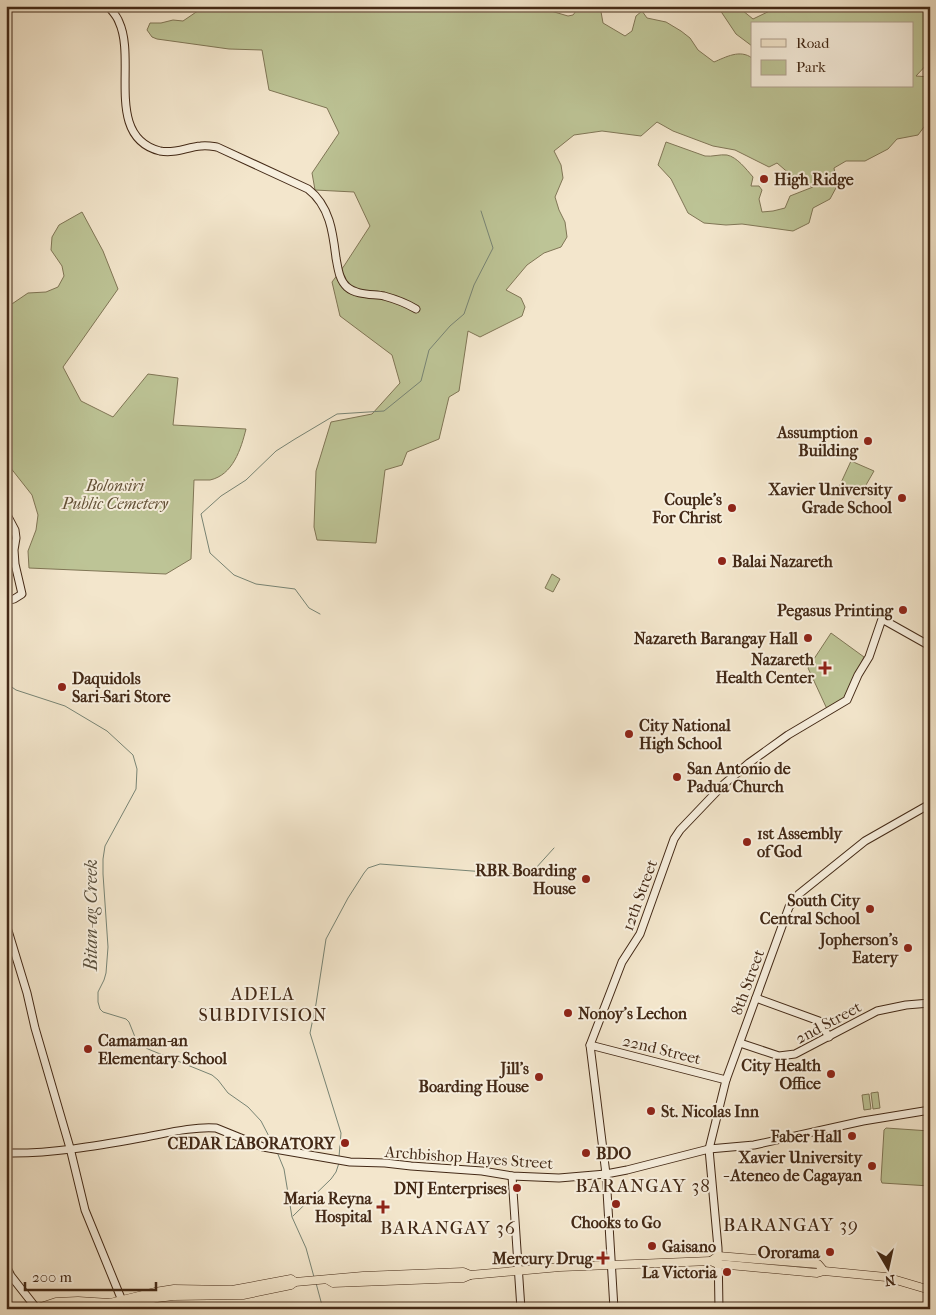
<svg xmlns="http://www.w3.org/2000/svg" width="936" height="1315" font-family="'IM FELL French Canon',serif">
	<rect width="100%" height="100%" fill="#f3e6cc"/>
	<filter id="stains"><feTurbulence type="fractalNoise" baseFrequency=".004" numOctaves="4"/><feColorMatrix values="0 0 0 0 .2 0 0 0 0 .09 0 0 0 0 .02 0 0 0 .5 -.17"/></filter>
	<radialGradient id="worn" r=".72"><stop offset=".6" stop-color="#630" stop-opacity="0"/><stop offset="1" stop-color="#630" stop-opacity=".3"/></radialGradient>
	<g fill="#bdc496" stroke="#807656">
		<path d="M205,6H543L544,9L568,16L573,15L580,6H600L603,23L625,36L632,31L636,16L642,11L647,18L666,22L681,31L690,38L698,50L714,62C726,57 740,49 752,58V86H912V24H752V46L736,34L720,10L721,6H737L753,19L780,6H930V61L916,76L930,77V119L918,135L897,139L888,149L865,161H846L834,168L837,186L830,199L813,208L809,223L793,231L742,224L726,225L704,223L688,213L671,179L658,165L666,142L705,156C712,157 720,154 727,155C737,157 746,169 753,177L751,186H759L762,190L759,199L762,212L773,211L785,208L790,196L813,187L799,182L777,163L769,167L735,150L713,146L673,131L657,122L641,136L602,131L574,135L554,151L561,165L563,178L555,197L559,210L565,222L567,237L561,247L544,253L527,265L506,290L521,298L525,307L522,316L480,337L468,331L459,391L449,397L439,439L407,452L402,465L385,470L376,543L317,540L314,527L316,471L331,422L372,414L400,383L392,355L340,316L332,282L344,266L370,226L354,192L315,190L312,173L339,133L327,108L269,90L262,50L229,49L157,39L152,37L147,30L150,23H161L173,20L183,21Z"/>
		<path d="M82,212L103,251L118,289L63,367L81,401L113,417L148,374L178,378L173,425L246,429C241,449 233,475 210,480C205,480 199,480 194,480L191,559L166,574L29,568L28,551L36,530L38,515L32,495L6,462V308L28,293L46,292L58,287L64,276L62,266L51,250L52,237L59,225Z"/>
		<path d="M851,461L874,471L862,492L858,491L839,494V487Z"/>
		<path d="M552,574L560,579L553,592L545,588Z"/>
		<path d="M831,633L864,657L844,700L827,709L808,668Z"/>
		<path d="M878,1092L880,1108L873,1109L871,1093Z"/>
		<path d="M869,1094L871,1109L864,1110L862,1095Z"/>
		<path d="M886,1128L930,1131V1186L882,1183L881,1180L884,1130Z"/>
	</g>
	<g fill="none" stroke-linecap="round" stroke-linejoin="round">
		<g stroke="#788474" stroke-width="1">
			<path d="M320,614L309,608L295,589L256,584L234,575L210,553L201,514L221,496L246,480L276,451L295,439L337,414L384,411L421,381L429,350L450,326L464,314L474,285L493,248L481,211"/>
			<path d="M6,683L16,690L65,706L107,731L133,755L137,769L136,789L105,846L103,859V874L108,947L106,973L104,980L98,992V1002L100,1009L103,1012L126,1019L129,1022L137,1042L148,1049L212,1075L218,1080L228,1093L248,1107L261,1121L274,1146"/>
			<path d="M277,1152L284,1169L292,1217L306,1248L314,1277"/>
			<path d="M339,1157L341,1133L310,1033L316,1004L326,939L348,898L364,873L368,868L380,864L525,875L535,869L554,848"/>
			<path d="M293,1216L331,1179L336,1172L339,1163"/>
			<path d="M316,1283L323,1309"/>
		</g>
		<g stroke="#432916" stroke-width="9">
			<g id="secondary">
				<path d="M108,6C112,11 117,16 119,22C137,60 104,137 160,151C175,154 187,147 201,146C206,145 211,146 217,147L308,189C330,206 333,233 336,258C338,268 339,280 347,287C356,295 372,294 384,296C395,299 406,303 416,309"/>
				<path d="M6,513L15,530L16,538L14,550L15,564L22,594L14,599L6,601"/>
				<path d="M6,924L27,993L35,1028L70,1148L85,1210L123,1303"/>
				<path d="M756,998L819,1021L829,1037"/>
				<path d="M740,1043L779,1056L795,1054L877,1011L906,1005L930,1003"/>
				<path d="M590,1045L726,1080"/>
				<path d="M6,1153C51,1154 96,1146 140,1138C163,1134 194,1126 216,1128L263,1147L350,1162L385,1163L411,1166L482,1171L512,1176L559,1178L606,1174L627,1170L709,1149L754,1145L863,1121L930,1110"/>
				<path d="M512,1176L521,1309"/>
				<path d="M6,1266L11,1276L37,1309"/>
				<path d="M614,1309L606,1174L590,1045L622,962L640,934L674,839L680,830L723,785L749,763L788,735L847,700L858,675L869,657L882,619L930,646"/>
				<path d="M719,1309L718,1248L709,1149L726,1080L789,907L799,894L865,841L930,804"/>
			</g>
		</g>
		<g stroke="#432916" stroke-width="9">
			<g id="primary">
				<path d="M711,1261L718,1256L818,1264L824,1271"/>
				<path d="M328,1280L333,1283L463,1278L470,1275"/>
				<path d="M35,1309L56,1302L78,1301L110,1303L155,1292L174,1289L232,1290L291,1279L295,1282L363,1276L463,1272L470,1275L560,1267L711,1261L718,1264L817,1273L824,1271L886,1277L930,1290"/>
				<path d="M55,1309L77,1306L100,1309"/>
				<path d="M104,1309L120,1307L157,1298L173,1296L243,1295L291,1285L295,1282"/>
			</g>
		</g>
		<use href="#secondary" stroke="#f7efde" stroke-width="7"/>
		<use href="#primary" stroke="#f3e6cc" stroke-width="8"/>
	</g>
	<g fill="#8f2418" stroke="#f7efde" stroke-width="2">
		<circle cx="764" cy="179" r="5"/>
		<circle cx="868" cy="441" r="5"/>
		<circle cx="902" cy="498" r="5"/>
		<circle cx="732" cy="508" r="5"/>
		<circle cx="722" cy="561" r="5"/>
		<circle cx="903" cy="610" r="5"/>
		<circle cx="808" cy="638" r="5"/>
		<path d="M822.5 660.5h5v5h5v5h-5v5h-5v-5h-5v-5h5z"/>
		<circle cx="62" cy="687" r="5"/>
		<circle cx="629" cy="734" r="5"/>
		<circle cx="677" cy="777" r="5"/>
		<circle cx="747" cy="842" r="5"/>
		<circle cx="586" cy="879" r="5"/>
		<circle cx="870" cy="909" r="5"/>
		<circle cx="908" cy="948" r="5"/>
		<circle cx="568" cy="1013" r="5"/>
		<circle cx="88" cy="1049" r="5"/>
		<circle cx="831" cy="1074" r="5"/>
		<circle cx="539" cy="1077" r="5"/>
		<circle cx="651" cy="1111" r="5"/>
		<circle cx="852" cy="1136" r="5"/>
		<circle cx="345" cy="1143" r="5"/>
		<circle cx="586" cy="1153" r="5"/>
		<circle cx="872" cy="1166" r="5"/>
		<circle cx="517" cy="1188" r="5"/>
		<circle cx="616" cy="1204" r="5"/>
		<path d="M380.5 1199.5h5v5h5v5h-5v5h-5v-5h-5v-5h5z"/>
		<circle cx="652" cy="1246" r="5"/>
		<circle cx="830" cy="1252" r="5"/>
		<path d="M600.5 1250.5h5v5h5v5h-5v5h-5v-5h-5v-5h5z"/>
		<circle cx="727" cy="1272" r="5"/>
	</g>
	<g text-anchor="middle" stroke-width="4" stroke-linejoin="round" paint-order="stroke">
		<g font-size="16" font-weight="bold" fill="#432916" stroke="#f7efde" text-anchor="end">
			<text x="774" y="185" text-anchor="start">High Ridge</text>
			<text x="858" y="438">Assumption<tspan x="858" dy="18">Building</tspan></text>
			<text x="892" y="495">Xavier University<tspan x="892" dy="18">Grade School</tspan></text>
			<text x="722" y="505">Couple's<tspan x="722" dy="18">For Christ</tspan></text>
			<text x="732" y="567" text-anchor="start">Balai Nazareth</text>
			<text x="893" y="616">Pegasus Printing</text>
			<text x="798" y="644">Nazareth Barangay Hall</text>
			<text x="814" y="665">Nazareth<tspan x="814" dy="18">Health Center</tspan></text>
			<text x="72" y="684" text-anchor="start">Daquidols<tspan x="72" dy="18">Sari-Sari Store</tspan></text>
			<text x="639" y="731" text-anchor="start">City National<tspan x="639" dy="18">High School</tspan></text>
			<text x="687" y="774" text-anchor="start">San Antonio de<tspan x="687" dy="18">Padua Church</tspan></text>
			<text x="757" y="839" text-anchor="start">1st Assembly<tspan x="757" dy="18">of God</tspan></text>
			<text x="576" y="876">RBR Boarding<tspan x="576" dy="18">House</tspan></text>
			<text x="860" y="906">South City<tspan x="860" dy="18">Central School</tspan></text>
			<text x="898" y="945">Jopherson's<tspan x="898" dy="18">Eatery</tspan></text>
			<text x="578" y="1019" text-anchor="start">Nonoy's Lechon</text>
			<text x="98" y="1046" text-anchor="start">Camaman-an<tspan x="98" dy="18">Elementary School</tspan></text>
			<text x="821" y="1071">City Health<tspan x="821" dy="18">Office</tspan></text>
			<text x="529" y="1074">Jill's<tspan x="529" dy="18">Boarding House</tspan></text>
			<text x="661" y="1117" text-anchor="start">St. Nicolas Inn</text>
			<text x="842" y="1142">Faber Hall</text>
			<text x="335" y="1149">CEDAR LABORATORY</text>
			<text x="596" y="1159" text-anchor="start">BDO</text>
			<text x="862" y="1163">Xavier University<tspan x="862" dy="18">- Ateneo de Cagayan</tspan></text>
			<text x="507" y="1194">DNJ Enterprises</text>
			<text x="372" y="1204">Maria Reyna<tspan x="372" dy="18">Hospital</tspan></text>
			<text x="616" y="1228" text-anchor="middle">Chooks to Go</text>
			<text x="662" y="1252" text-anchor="start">Gaisano</text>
			<text x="820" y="1258">Ororama</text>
			<text x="593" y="1264">Mercury Drug</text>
			<text x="717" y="1278">La Victoria</text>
		</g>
		<g font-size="16" font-style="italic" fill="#625036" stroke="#f7efde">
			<text x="115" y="491">Bolonsiri<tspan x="115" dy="18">Public Cemetery</tspan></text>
		</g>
		<g font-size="16" fill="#432916" stroke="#f7efde">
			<text transform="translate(639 895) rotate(-70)" y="6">12th Street</text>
			<text transform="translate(747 982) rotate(-70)" y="6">8th Street</text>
			<text transform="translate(828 1022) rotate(-28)" y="6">2nd Street</text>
			<text transform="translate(662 1049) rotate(14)" y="6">22nd Street</text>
			<text transform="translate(469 1157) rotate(4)" y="6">Archbishop Hayes Street</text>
		</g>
		<g font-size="18" font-style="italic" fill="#594f3d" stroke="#f7efde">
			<text transform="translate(91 915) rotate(-90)" y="6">Bitan-ag Creek</text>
		</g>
		<g font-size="18" letter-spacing="1" fill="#432916" stroke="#f7efde">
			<text x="263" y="1000">ADELA<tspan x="263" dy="21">SUBDIVISION</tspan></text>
		</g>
		<g font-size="19" letter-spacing="1" fill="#432916" stroke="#f7efde">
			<text x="643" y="1192">BARANGAY 38</text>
			<text x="791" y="1231">BARANGAY 39</text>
			<text x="448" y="1234">BARANGAY 36</text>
		</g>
	</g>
	<rect width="936" height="1315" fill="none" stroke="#f3e6cc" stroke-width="25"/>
	<rect x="8" y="8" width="921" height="1300" fill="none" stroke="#432916" stroke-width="2.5"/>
	<rect x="12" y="12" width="911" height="1290" fill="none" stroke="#432916"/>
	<rect x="751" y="22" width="162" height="65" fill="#f7efde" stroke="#afa08e"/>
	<rect x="761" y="39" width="25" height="8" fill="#f3e6cc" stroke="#afa08e"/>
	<text x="796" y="48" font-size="15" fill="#432916">Road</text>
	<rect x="761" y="60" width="25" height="15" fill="#bdc496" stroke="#afa08e"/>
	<text x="796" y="72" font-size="15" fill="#432916">Park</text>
	<g transform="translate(888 1268) rotate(171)" stroke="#f7efde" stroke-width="4" paint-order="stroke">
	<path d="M0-4L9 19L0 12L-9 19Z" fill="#432916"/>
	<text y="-8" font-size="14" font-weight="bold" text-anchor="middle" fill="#432916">N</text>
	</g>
	<path d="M25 1282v8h131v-8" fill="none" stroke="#432916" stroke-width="2.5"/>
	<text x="32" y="1282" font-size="15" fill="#432916" stroke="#f7efde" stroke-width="4" paint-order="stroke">200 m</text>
	<rect width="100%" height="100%" filter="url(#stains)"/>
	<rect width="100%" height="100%" fill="url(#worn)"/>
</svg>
